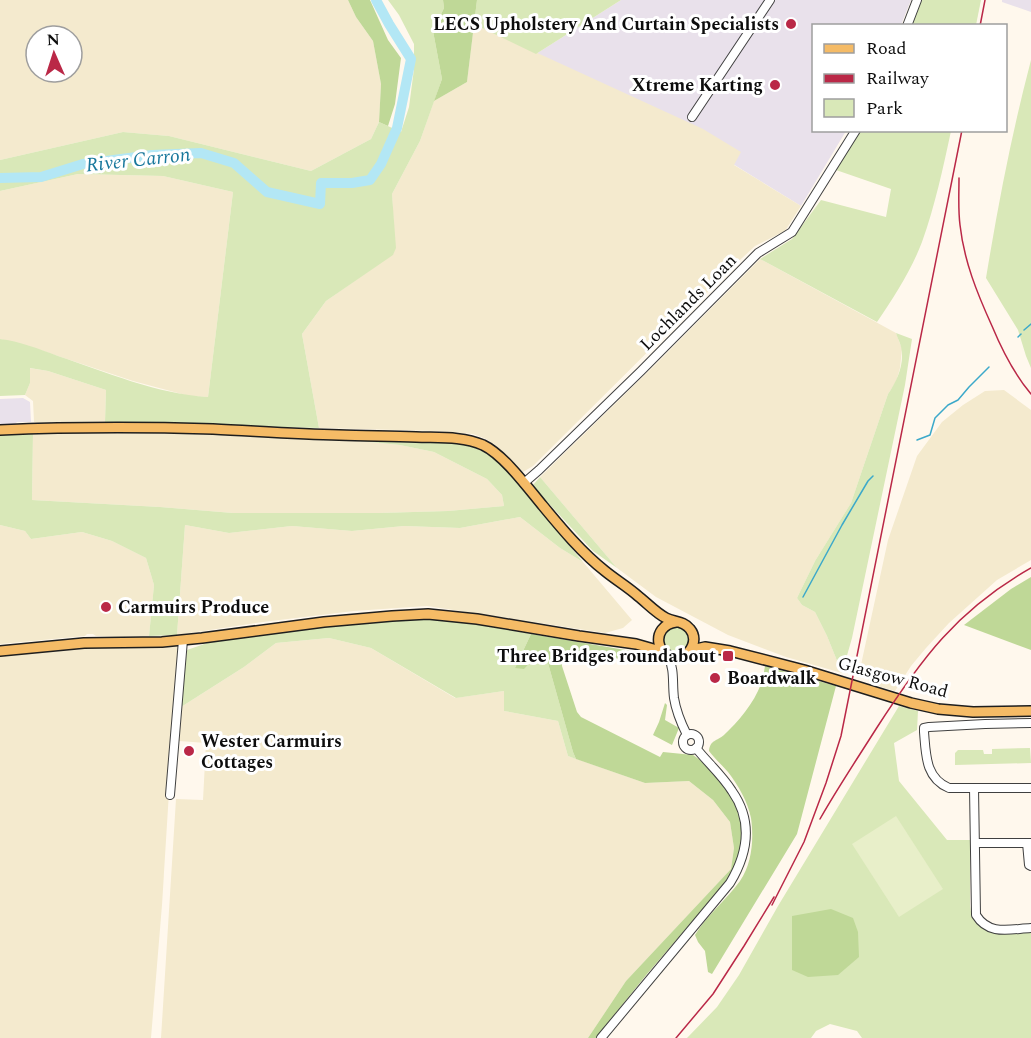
<svg xmlns="http://www.w3.org/2000/svg" width="1031" height="1038" font-family="Spectral,serif">
	<rect width="100%" height="100%" fill="#fff8ed"/>
	<g fill="#e9e1eb">
		<path d="M621,0H911L901,25L814,26V130L846,131L801,206L733,164L740,153L536,54Z"/>
		<path d="M1002,0H1031V12L1002,2Z"/>
		<path d="M23,398L30,402L31,422H17L13,426L0,427V399Z"/>
	</g>
	<g fill="#f4eace" fill-rule="evenodd">
		<path d="M0,0H348L356,17L373,41L381,84L379,122L371,139L311,171L169,136L123,132L0,160ZM36,36H72V72H36Z"/>
		<path d="M474,24L703,129L741,152L734,165L801,206L785,231L755,246L741,259L533,466L523,472L495,445L486,439L473,434L435,431L319,428L302,334L326,301L393,254L395,248L392,194L420,141L434,101L467,82Z"/>
		<path d="M78,174L163,176L233,192L208,397L189,396L133,381L34,348L0,339V191Z"/>
		<path d="M760,259L896,333L902,349L900,368L896,382L888,394L851,503L815,561L797,598L802,605L815,612L827,636L842,673L786,657L728,635L656,597L617,568L540,477L657,363Z"/>
		<path d="M29,368L48,371L106,390L105,422H51V424H40L34,422L33,401L25,395L30,383Z"/>
		<path d="M1004,390L1031,410V560L997,580L949,623L926,648L911,666L895,691L881,687L859,674L888,540L917,456L942,422L963,405L985,391Z"/>
		<path d="M79,431L327,438L400,445L434,452L487,479L502,495L504,506L448,511L379,513H233L160,507L32,500L33,433Z"/>
		<path d="M520,517L560,548L583,562L632,620L623,628L605,633L427,606L354,611L263,622L177,635L185,525L229,533L292,526L352,531L404,526L460,528Z"/>
		<path d="M0,525L25,531L31,539L82,532L112,541L146,558L154,585L149,636L117,637L96,636L93,634H87L85,636L0,644Z"/>
		<path d="M329,638L371,648L455,698L504,691V711L558,721L568,756L645,783L689,781L713,800L730,822L734,848L731,869L626,981L588,1038H161L176,799L203,800L206,743L179,741L181,707L244,667L276,643Z"/>
		<path d="M178,646L162,905L151,1038H0V656L63,649Z"/>
	</g>
	<g fill="#d9e8b8">
		<path d="M388,0H443L444,8L433,31L442,79L420,141L392,194L396,248L393,255L326,301L302,334L319,428L105,422L106,390L48,371L30,368V383L25,395L0,396V339C19,341 39,349 58,356C106,372 157,394 208,397L233,192L163,176L78,174L0,191V160L123,132L169,136L311,171L371,139L379,122L401,132L409,107L414,69V44L399,15Z"/>
		<path d="M477,0H621L536,54L474,24Z"/>
		<path d="M922,0H981L976,25H912Z"/>
		<path d="M1031,60V368L1026,356L1018,330L986,278C998,205 1012,132 1031,60Z"/>
		<path d="M860,131H951C943,168 935,206 922,242C911,271 894,297 877,322L760,259L792,239L821,200L886,217L891,189L836,170Z"/>
		<path d="M896,333L912,339L905,385L852,638L842,673L827,636L815,612L802,605L797,598L815,561L851,503L888,394C897,381 905,363 901,347C900,342 897,337 896,333Z"/>
		<path d="M33,433L32,500L160,507L233,513H379L448,511L504,506L502,495L487,479L434,452L400,445L339,439L453,442C478,447 490,453 508,471L583,562L560,548L520,517L460,528L404,526L352,531L292,526L229,533L185,525L177,635L149,636L154,585L146,558L112,541L82,532L31,539L25,531L0,525V435Z"/>
		<path d="M540,477L617,568L593,551L538,492L533,485Z"/>
		<path d="M433,618L460,621L531,634L515,668L529,664L535,657L541,653L546,656L573,752L576,759L568,756L558,721L504,711V691L456,698L371,648L329,638L276,643L244,667L181,707L187,650L213,641L307,629L371,622Z"/>
		<circle cx="676" cy="640" r="13"/>
		<path d="M899,706L918,711L917,730L894,743L899,781L947,840H970V906L972,918L979,924L991,932L1031,930V1038H862L857,1031L830,1024L816,1031L811,1038H687L717,1007L739,975L778,906Z"/>
		<path d="M1030,748L1031,763L955,765V753L958,750H983L984,754H992V749Z"/>
	</g>
	<g fill="#bfd897">
		<path d="M348,0H370L388,40L401,58L395,104L388,126L379,122L381,84L373,41L356,17Z"/>
		<path d="M443,0H477L467,82L434,101L442,79L433,31L444,8Z"/>
		<path d="M1031,577V650L964,625L1011,589Z"/>
		<path d="M531,634L649,654L652,657L653,664L575,652H569L562,660V666L577,712L581,717L660,757L663,752L693,755L700,760L732,794L743,822L744,836L738,861L732,875L647,974L602,1030L599,1038H588L626,981L731,869L734,848L730,822L713,800L689,781L645,783L576,759L573,752L546,656L541,653L535,657L524,669L515,668Z"/>
		<path d="M765,666L836,686L797,834L712,974L708,972L705,951L698,942L695,935C707,915 726,900 740,881C752,864 754,839 751,818C748,802 738,785 728,772C722,765 715,759 709,751C710,740 717,741 724,735C738,722 754,703 761,684C763,678 764,672 765,666Z"/>
		<path d="M665,703L667,705L665,720L679,728L672,745L653,735L659,722Z"/>
		<path d="M831,909L853,918L858,932L859,957L838,975L808,977L792,970V916Z"/>
	</g>
	<path fill="#e8efc9" d="M896,816L943,889L899,917L852,844Z"/>
	<g fill="none" stroke-linecap="round" stroke-linejoin="round">
		<g stroke="#3ca9ca" stroke-width="1.5">
			<path d="M1024,330L1031,324"/>
			<path d="M1018,337L1021,334"/>
			<path d="M917,440L930,435L935,418L948,405L958,400L969,387L989,367"/>
			<path d="M803,597L842,525L868,481L873,476"/>
		</g>
		<path stroke="#b3e7f5" stroke-width="10" d="M0,178L41,177L83,164L152,155L201,153L234,163L267,192L320,204L321,183H352L370,180L381,164L397,128L411,59L389,24L376,0"/>
		<g stroke="#404040" stroke-width="10">
			<g id="minor">
				<path d="M907,26L917,0"/>
				<path d="M692,117L770,0"/>
				<path d="M524,483L539,470L641,371L758,253L792,232L856,130"/>
				<path d="M668,655C675,672 672,681 674,698C676,711 681,723 687,735"/>
				<path d="M1031,723L985,724L929,727L924,728V732C926,754 925,778 949,788H1031"/>
				<circle cx="691" cy="742" r="8"/>
				<path d="M974,788L976,915C989,936 1010,929 1031,928"/>
				<path d="M170,795L183,640"/>
				<path d="M975,843H1027"/>
				<path d="M1031,843H1027L1029,865L1031,866"/>
				<path d="M601,1038L730,883C748,853 753,821 732,791C722,775 707,762 696,748"/>
			</g>
		</g>
		<g stroke="#1e1e1e" stroke-width="12">
			<g id="major">
				<path d="M0,430C71,427 142,427 213,429C255,431 297,434 339,435C365,436 390,436 416,437C438,438 462,436 483,445C504,455 528,488 543,506C562,529 582,553 605,571C616,580 628,587 638,596C647,603 656,613 666,618C674,622 684,621 690,629C698,639 692,654 680,657C656,661 649,626 676,622"/>
				<path d="M0,651L84,643L162,642L202,638L324,622L392,616L428,614L477,619L579,636L636,644L664,652"/>
				<path d="M689,652L696,649L705,647L730,651L804,670L911,703L938,709L973,712L1031,711"/>
			</g>
		</g>
		<use href="#minor" stroke="#fff" stroke-width="8"/>
		<use href="#major" stroke="#f5bb66" stroke-width="9"/>
		<g stroke="#ba2847" stroke-width="1.5">
			<path d="M980,26L985,0"/>
			<path d="M959,178C959,194 958,209 960,225C964,261 977,293 992,326C1002,350 1014,374 1031,394"/>
			<path d="M820,819C837,789 857,759 876,729C921,659 957,610 1031,568"/>
			<path d="M772,905L804,842L826,783L841,736L962,130"/>
			<path d="M676,1038L713,994L744,946L774,897"/>
		</g>
	</g>
	<g fill="#ba2847" stroke="#fff" stroke-width="2">
		<circle cx="791" cy="24" r="6"/>
		<circle cx="775" cy="85" r="6"/>
		<circle cx="106" cy="607" r="6"/>
		<rect x="722" y="650" width="12" height="12" rx="3"/>
		<circle cx="715" cy="678" r="6"/>
		<circle cx="189" cy="751" r="6"/>
	</g>
	<g text-anchor="middle" stroke-width="6" stroke-linejoin="round" paint-order="stroke">
		<g font-size="18" font-weight="bold" fill="#0d0d0d" stroke="#fff" text-anchor="end">
			<text x="779" y="30">LECS Upholstery And Curtain Specialists</text>
			<text x="763" y="91">Xtreme Karting</text>
			<text x="118" y="613" text-anchor="start">Carmuirs Produce</text>
			<text x="716" y="662">Three Bridges roundabout</text>
			<text x="727" y="684" text-anchor="start">Boardwalk</text>
			<text x="201" y="747" text-anchor="start">Wester Carmuirs<tspan x="201" dy="21">Cottages</tspan></text>
		</g>
		<g font-size="18" fill="#0d0d0d" stroke="#fff">
			<text transform="translate(688 302) rotate(-45)" y="6">Lochlands Loan</text>
			<text transform="translate(893 677) rotate(15)" y="6">Glasgow Road</text>
		</g>
		<g font-size="20" font-style="italic" fill="#19789c" stroke="#fff">
			<text transform="translate(138 159) rotate(-6)" y="7">River Carron</text>
		</g>
	</g>
	<rect x="812" y="24" width="195" height="108" fill="#ffffff" stroke="#9e9e9e" stroke-width="1.5"/>
	<rect x="824" y="44" width="30" height="9" fill="#f5bb66" stroke="#9e9e9e" stroke-width="1.5"/>
	<text x="866" y="54" font-size="18" fill="#0d0d0d">Road</text>
	<rect x="824" y="74" width="30" height="9" fill="#ba2847" stroke="#9e9e9e" stroke-width="1.5"/>
	<text x="866" y="84" font-size="18" fill="#0d0d0d">Railway</text>
	<rect x="824" y="99" width="30" height="18" fill="#d9e8b8" stroke="#9e9e9e" stroke-width="1.5"/>
	<text x="866" y="114" font-size="18" fill="#0d0d0d">Park</text>
	<g transform="translate(54 54) rotate(357)"><circle r="28" fill="#ffffff" stroke="#9e9e9e" stroke-width="1.5"/>
	<path d="M0-4.5L10 22L0 15L-10 22Z" fill="#ba2847"/>
	<text y="-9" font-size="16" font-weight="bold" text-anchor="middle" fill="#0d0d0d">N</text>
	</g>
</svg>
